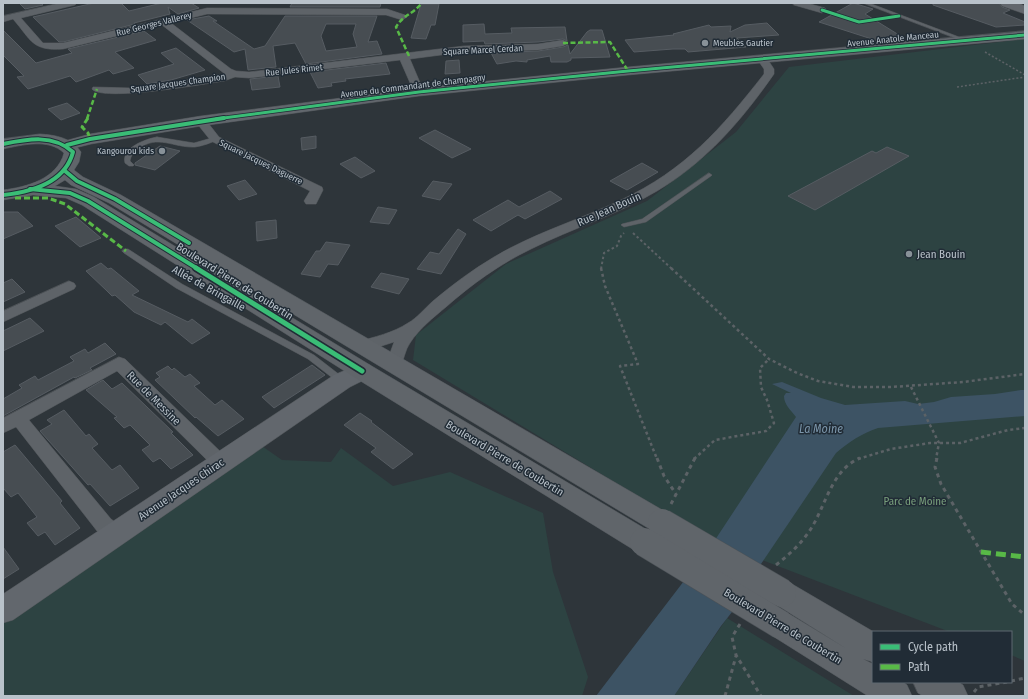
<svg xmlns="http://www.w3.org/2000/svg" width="1028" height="699" font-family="'Fira Sans Condensed',sans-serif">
	<rect width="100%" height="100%" fill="#2e353a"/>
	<g fill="#2d4342">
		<path d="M1025,39V661L1011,655V632H950L710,540L413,360L416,335L506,264L647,201L736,132L789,67Z"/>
		<path d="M259,444L282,460L331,462L341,448L393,486L450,472L543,513L553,572L588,677L582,696H3V623Z"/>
		<path d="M727,618L854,696H674Z"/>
	</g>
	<path fill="#3d5364" d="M782,382L821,398L845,405L905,401L918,404L934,402L951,397L995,394L1021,390H1025V416L878,428C861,434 850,441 836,453L759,567L732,612L721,626L674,696H596L713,543L796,417C791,410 784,405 784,396L786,393H791L772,384Z"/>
	<g fill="#474d52" stroke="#565c62" fill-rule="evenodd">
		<path d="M19,3H41L43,5L25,9Z"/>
		<path d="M94,3H121L129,11L162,3H191L199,8L178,14L168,7L170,14L134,23L135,24L63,42H59L33,17Z"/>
		<path d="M292,3H381L380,7H290Z"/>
		<path d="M853,3L873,9L865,14L899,35L894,36L897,38L878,41L819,22Z"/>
		<path d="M933,3H999L1002,7L1010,10L1003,13L1025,22V25L996,27L933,5Z"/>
		<path d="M421,4H439L435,25H431L426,39L411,38Z"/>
		<path d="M209,16L217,21H213L254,49L265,46L285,16H377L368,42L377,41L382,54L306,64L295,43L273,46L276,67L248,70L245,49L234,52L187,20ZM326,24H356L353,34L357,47L326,51L321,36Z"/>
		<path d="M767,23L779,35L737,38L746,47L688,52L685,49H673L634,52L625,40L674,35L673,34L709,25L711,27L731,26L730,32L745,25Z"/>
		<path d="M484,24L485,34L512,33L511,28L565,27L567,41L563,39L538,42L485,44L484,41L463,42V25Z"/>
		<path d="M3,30L36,63L72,53L68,49L144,31L156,40L115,52L134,68L113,74L109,70L76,82L70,76L28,89L17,77L24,76L3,55Z"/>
		<path d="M590,30H602L610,57L571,58V60L567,62H551L550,56L527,60V62L516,61L497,64L491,53L538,51L563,47L568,45L570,54L587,32Z"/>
		<path d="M176,48L205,70L171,80L147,84L138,75L174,64L161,53Z"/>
		<path d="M459,60L460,73L445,74L446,61Z"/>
		<path d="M386,63L390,74L345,79L346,81L331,83L332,86L318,88L310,72Z"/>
		<path d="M278,76L280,87L252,90L250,79Z"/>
		<path d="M67,103L80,113L61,120L48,109Z"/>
		<path d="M435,130L471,149L452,158L419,138Z"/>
		<path d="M316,136V148L302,150L301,138Z"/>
		<path d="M160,146L180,151L155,170L135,165V163Z"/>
		<path d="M887,147L909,156L815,210L788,196L872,151L876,153Z"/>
		<path d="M355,157L375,171L361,178L340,164Z"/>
		<path d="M642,163L658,172L627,190L610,181Z"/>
		<path d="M245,180L257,194L239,200L227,186Z"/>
		<path d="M433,181L452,184L440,200L422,196Z"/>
		<path d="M550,191L562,199L525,219L518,215L491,231L473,220L508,200L519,207Z"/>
		<path d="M378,207L397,210L389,224L370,222Z"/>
		<path d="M3,212H18L33,226L3,239Z"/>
		<path d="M76,217L88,227L101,238L80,247L55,226Z"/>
		<path d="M276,220L277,238L257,241L256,222Z"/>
		<path d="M458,229L466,234L441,274L417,269L430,252L439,254Z"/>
		<path d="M326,242L350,245L338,265L328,264L320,277L301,274L316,251H320Z"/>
		<path d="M101,263L108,269L111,268L139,291L132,295L188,322L192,319L210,333L192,344L165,322L161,325L134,312L115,295L112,296L107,291L86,271Z"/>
		<path d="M381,273L409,279L399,294L371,287Z"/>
		<path d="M12,279L25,292L3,302V283Z"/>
		<path d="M30,318L44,331L3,351V331Z"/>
		<path d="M105,343L116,354L90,368L92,370L75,378L74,377L3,416V399L22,388L19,385L35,376L38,380L74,361L70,357L85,349L88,353Z"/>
		<path d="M312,365L325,375L274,408L262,397Z"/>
		<path d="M168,366L172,370L174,368L185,377L190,374L200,383L194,386L215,405L222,400L244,419L218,436L196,417L195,418L155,380L160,377L156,373Z"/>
		<path d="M103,380L112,389L122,383L173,432L171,433L193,455L171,469L160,458L153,462L142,450L150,445L130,425L124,428L114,418L117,417L86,390Z"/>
		<path d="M64,410L86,436L89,434L98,444L92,448L112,470L120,465L139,488L110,506L90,484L88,485L40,431L52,424L47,420Z"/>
		<path d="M360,413L372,421L371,422L413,454L393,469L371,452L376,448L344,425Z"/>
		<path d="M15,445L62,501L60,503L80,528L55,545L45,532L38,536L27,523L37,517L18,493L11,497L3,488V452Z"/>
		<path d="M3,547L19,569L3,579Z"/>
	</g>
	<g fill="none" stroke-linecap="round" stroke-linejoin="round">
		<g stroke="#4c5155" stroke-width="1">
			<g id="lane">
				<path d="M863,3H869L967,40L963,41Z"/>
				<path d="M157,137L194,143L215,137L218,139C212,143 202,146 195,147C173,148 158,134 138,149C133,152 131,156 130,161L134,165L133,166H129L125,163C121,148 145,139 157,137Z"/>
				<path d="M709,173L712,175L711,176L646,222L624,227L621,225L622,224L642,219Z"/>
				<path d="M124,249H128L182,284L314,355L345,379L346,381L345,383H339L308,359L176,288L124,253L122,251Z"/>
			</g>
		</g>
		<g stroke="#4c5155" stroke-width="1">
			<g id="street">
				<path d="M60,3H77L75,5L21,18L43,43H63L207,8L387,9L405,15L407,17L402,20L386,15L207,14L171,23L231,69L236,71L249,72L464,46L538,44L563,40L568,43L563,46L538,50L464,52L410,59L424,92L419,95L414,92L400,60L249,78L235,77L224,81C204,84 102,102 92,89L93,87L131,88L225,74L162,25L63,49C32,51 32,41 13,19L3,22V16Z"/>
				<path d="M792,3H807L825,8L827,10L822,13L794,5Z"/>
				<path d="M762,56L766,57L774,69V74C742,120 706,162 657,191C617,215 573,228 531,249C500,264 472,284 446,307C434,317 419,329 410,343C405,350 404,360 400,368L394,370L388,368L386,364L394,342L363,352L357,350L355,346L357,342C374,337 393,333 408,323C417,318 425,308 433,301C452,285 472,270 494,257C534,233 579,220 621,200C685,170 721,129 764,74V69L757,59Z"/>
				<path d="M201,118L205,119L219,137L322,187L323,190L316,204H306L304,201L310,191L211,141L195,121L197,119Z"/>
				<path d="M69,281L74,283L76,286L74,289L3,322V311Z"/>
				<path d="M119,357L125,359L226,457L229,462L226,467L220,469L214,467L117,371L29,420L111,519L122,527L125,533L122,539C110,543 106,538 97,531L16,427L3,433V418Z"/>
			</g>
		</g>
		<g stroke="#4c5155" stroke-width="1">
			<g id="secondary">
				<path d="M1000,3H1018L1025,6V14L1002,6Z"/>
				<path d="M1025,31V39L628,75L419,96L201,126L91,144L67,150L61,148L59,145L61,142L90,134L201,116L419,88L628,67Z"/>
				<path d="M362,363L370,365L373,371L370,377L350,387L13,620L3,623V594L334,375Z"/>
			</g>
		</g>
		<g stroke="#4c5257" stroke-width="1">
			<g id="primary">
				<path d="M40,134C56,135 72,138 81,152L79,162L74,170L83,177L121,195L671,515L675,523L671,531L662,534L653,531L109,203L71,185L65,180L55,186L76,189L94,197L370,365L654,534L658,542L654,550L644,554L634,550L354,377L82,205L66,198L33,195L3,200V190C27,187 57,179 64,153C48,138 23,145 3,149V139Z"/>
				<path d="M782,580L792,584L874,632L873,662L863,659L873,664V682H903L907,685L912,696H868L771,635L766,625L771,615L781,611L791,615L847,649L772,602L768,593L772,584Z"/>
				<path d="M913,682H958L963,685L968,696H923L918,693Z"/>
			</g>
		</g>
		<g stroke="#5c6266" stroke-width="1.5" stroke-dasharray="2 2" stroke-linecap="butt">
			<path d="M985,52L1025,75"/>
			<path d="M957,87L1025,77"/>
		</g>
		<g stroke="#5c6266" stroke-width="2" stroke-dasharray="2.5 2.5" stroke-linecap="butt">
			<path d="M633,233L672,269"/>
			<path d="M601,269L604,253L617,246L621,236L624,233"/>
		</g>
		<g stroke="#5c6266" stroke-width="2.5" stroke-dasharray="3 3" stroke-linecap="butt">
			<path d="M601,268L605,286L638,364L620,366L657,459"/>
			<path d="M671,268L769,359L797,373L818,381L853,387H891L963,382L1025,374"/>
			<path d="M911,387L939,443L936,459"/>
			<path d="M694,459L715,440L766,431L774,423L767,400L761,387L760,368L769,359"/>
			<path d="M858,459L891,449L930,443H960L1008,430L1025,428"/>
		</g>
		<g stroke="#5c6266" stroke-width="3" stroke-dasharray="4 4" stroke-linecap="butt">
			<path d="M657,458L664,476L676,494"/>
			<path d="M937,458L935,467L941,484L1012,604L1025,615"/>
			<path d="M671,504L695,458"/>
			<path d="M776,565C790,554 803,542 812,527C826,504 832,470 860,458"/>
			<path d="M740,624L732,637L736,655L761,696"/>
			<path d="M1011,681L1025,678"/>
			<path d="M974,692L978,687L1007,682"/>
			<path d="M725,696L736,656"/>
		</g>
		<use href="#lane" fill="#5e6368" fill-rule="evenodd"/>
		<use href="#street" fill="#5e6368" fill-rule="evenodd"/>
		<use href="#secondary" fill="#62676d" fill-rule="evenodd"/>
		<use href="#primary" fill="#60656a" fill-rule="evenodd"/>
		<g stroke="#4c5257" stroke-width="29" stroke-linecap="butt">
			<g id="primary-bridge">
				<path d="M662,523L782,593"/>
				<path d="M644,542L781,625"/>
			</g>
		</g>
		<use href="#primary-bridge" stroke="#60656a" stroke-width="28"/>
		<g stroke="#58b947" stroke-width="2.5" stroke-dasharray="5 2.5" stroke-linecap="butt">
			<path d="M563,43L610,42L628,71"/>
			<path d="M409,56L396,27C404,14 412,15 422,3"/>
			<path d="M87,119L97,89"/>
		</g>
		<g stroke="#58b947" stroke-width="3" stroke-dasharray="6 3" stroke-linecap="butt">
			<path d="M88,118L82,127L88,133L90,139"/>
			<path d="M15,198H48L65,204L126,251"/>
		</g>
		<path stroke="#58b947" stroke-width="5" stroke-dasharray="10 5" stroke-linecap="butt" d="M981,552L1025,557"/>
		<g stroke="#212c36" stroke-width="4.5">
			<g id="cycleway-far2">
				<path d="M822,10L859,22L899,16"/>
				<path d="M216,119L419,92L628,71L1025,35"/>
			</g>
		</g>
		<g stroke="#212c36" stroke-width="6">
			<g id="cycleway-far1">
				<path d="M3,144C28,139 53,134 73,152C65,183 32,192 3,195"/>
				<path d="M67,145L90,139L224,118"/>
				<path d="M65,171L77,181L115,199L189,243"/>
				<path d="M30,189L70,193L88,201L198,269"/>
			</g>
		</g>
		<g stroke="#212c36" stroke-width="8">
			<path id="cycleway" d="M196,268L362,371"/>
		</g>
		<use href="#cycleway-far2" stroke="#3abd76" stroke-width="3"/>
		<use href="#cycleway-far1" stroke="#3abd76" stroke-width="4"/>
		<use href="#cycleway" stroke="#3abd76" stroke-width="5"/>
	</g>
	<g fill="#889198" stroke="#212c36" stroke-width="1.5">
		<circle cx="705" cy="43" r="4"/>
		<circle cx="162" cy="151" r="4"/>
		<circle cx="909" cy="254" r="4"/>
	</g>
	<g text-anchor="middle" stroke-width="3" stroke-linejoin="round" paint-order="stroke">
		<g font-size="9" fill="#b9c2ca" stroke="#212c36">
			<text transform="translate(154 24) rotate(-14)" y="3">Rue Georges Vallerey</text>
			<text transform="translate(893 39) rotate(-6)" y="3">Avenue Anatole Manceau</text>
			<text transform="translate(483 50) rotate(-3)" y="3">Square Marcel Cerdan</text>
			<text transform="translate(294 70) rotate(-6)" y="3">Rue Jules Rimet</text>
			<text transform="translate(178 83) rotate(-8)" y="3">Square Jacques Champion</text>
			<text transform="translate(413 86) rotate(-7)" y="3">Avenue du Commandant de Champagny</text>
			<text transform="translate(261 162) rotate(26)" y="3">Square Jacques Daguerre</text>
		</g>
		<g font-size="9" fill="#b9c2ca" stroke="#212c36" text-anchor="start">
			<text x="713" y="46">Meubles Gautier</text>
			<text x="154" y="154" text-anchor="end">Kangourou kids</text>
		</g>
		<g font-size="11" fill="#b9c2ca" stroke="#212c36">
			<text transform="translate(609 209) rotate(-24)" y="4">Rue Jean Bouin</text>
			<text transform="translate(235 281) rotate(32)" y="4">Boulevard Pierre de Coubertin</text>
			<text transform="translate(209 288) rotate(29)" y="4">Allée de Bringaille</text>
			<text transform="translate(154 398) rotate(45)" y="4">Rue de Messine</text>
			<text transform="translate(505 458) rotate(31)" y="4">Boulevard Pierre de Coubertin</text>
			<text transform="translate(181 489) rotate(-34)" y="4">Avenue Jacques Chirac</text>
			<text transform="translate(783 626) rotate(31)" y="4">Boulevard Pierre de Coubertin</text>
		</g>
		<g font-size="11" fill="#b9c2ca" stroke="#212c36" text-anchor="start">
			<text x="917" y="258">Jean Bouin</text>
		</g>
		<g font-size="11" fill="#799f7c" stroke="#212c36">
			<text x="915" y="505">Parc de Moine</text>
		</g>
		<g font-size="12" font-style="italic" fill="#7c96ab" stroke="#212c36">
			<text x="821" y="433">La Moine</text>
		</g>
	</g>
	<rect width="1028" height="699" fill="none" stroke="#b9c2ca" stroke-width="8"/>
	<rect x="872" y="631" width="140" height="52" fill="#212c36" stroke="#5e6871"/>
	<rect x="880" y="644" width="20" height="6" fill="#3abd76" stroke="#5e6871"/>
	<text x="908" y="651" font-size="12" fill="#b9c2ca">Cycle path</text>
	<rect x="880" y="664" width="20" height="6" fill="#58b947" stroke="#5e6871"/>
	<text x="908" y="671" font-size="12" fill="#b9c2ca">Path</text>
</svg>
